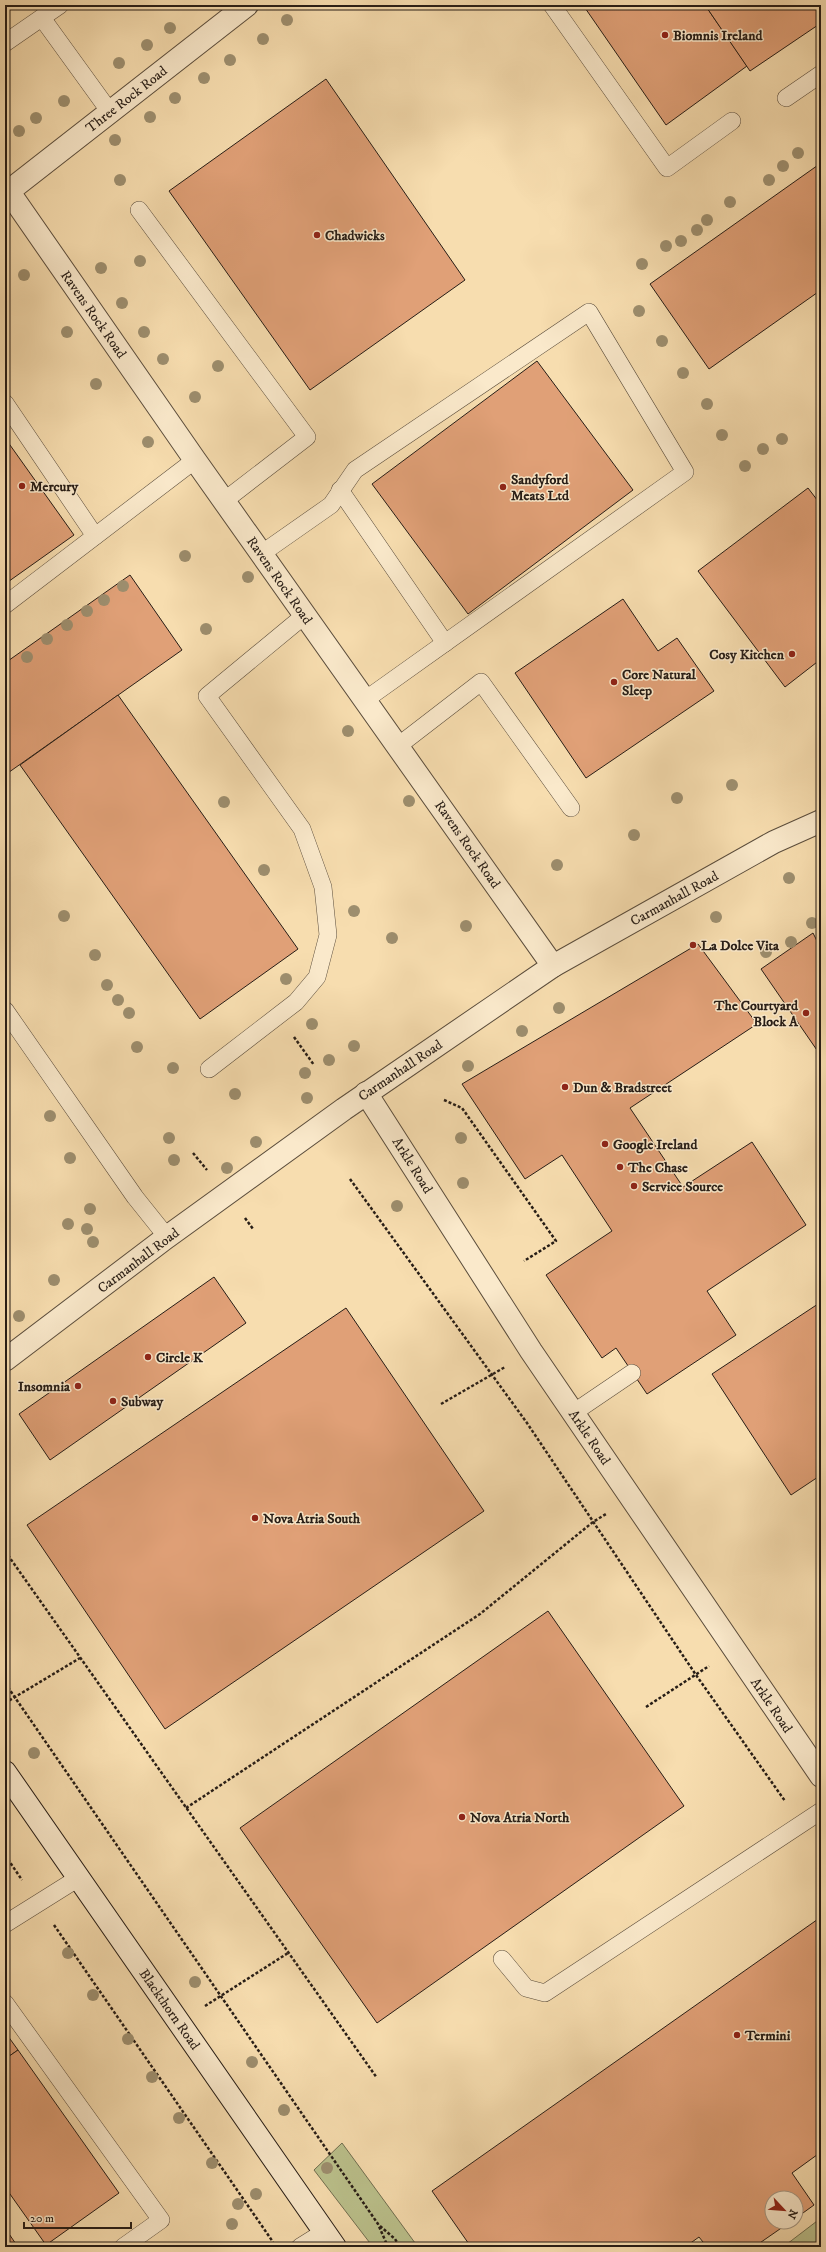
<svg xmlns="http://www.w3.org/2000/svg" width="826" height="2252" font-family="'IM FELL DW Pica',serif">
	<rect width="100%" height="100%" fill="#f7ddaf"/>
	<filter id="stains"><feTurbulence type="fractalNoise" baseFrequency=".005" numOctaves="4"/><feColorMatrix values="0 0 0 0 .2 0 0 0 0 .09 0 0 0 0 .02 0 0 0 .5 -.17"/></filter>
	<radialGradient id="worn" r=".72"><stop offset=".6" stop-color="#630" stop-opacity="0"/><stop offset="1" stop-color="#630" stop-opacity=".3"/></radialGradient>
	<g fill="#bbc18c" stroke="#716f51">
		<path d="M342,2143L418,2247H373L314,2170Z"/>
		<path d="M821,2218V2247H783Z"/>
	</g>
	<g fill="#e0a077" stroke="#271d16">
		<path d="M583,5H705L747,66L666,125Z"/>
		<path d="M705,5H821V23L750,71Z"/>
		<path d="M326,79L465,280L310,390L169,191Z"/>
		<path d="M821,163V290L709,369L650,284Z"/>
		<path d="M537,361L633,490L468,614L372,484Z"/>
		<path d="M5,438L74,535L5,584Z"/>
		<path d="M808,488L821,505V659L785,687L698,571Z"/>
		<path d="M130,575L182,650L5,775V663Z"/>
		<path d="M623,599L658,651L677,638L714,691L586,778L515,673Z"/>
		<path d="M118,695L298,949L200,1019L20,765Z"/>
		<path d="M813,933L818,943L821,941V1056L761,969Z"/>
		<path d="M698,944L757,1024L630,1108L683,1187L752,1142L806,1225L707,1291L736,1335L647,1394L616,1348L602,1358L546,1275L612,1231L562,1155L525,1179L462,1084Z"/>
		<path d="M214,1277L246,1323L50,1460L19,1414Z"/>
		<path d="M821,1302V1475L791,1495L712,1374Z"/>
		<path d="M346,1308L484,1511L165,1729L27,1525Z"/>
		<path d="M548,1611L684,1806L377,2023L240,1828Z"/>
		<path d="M821,1917V2152L792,2173L814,2205L796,2218V2198H772V2222H790L754,2247H707L699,2237L685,2247H471L432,2191Z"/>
		<path d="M5,2032L18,2050L5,2059Z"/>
		<path d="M18,2050L119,2193L46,2245L5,2187V2059Z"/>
		<path d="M5,2228L18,2247H5Z"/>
	</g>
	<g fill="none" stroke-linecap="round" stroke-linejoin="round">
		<g stroke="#5b4d3c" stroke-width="18">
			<g id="lane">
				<path d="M552,5L667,168L732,121"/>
				<path d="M42,18L110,112"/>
				<path d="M5,43L60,5"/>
				<path d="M786,98L821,74"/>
				<path d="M139,210L307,437L224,501"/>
				<path d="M5,403L95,536"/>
				<path d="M340,490L445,643"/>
				<path d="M261,554L331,505L355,470L589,312L685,472L365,700"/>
				<path d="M5,605L195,460"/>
				<path d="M398,746L481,682L571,808"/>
				<path d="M5,1010L135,1197L167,1237"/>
				<path d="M209,1069L296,1002L317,977L328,935L323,887L302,829L207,696L305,615"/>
				<path d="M573,1413L632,1373"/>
				<path d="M5,1924L80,1877"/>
				<path d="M502,1959L526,1988L545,1993L821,1811"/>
				<path d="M5,2003L161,2220L123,2247"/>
				<path d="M300,2247L324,2232"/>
			</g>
		</g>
		<g stroke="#5b4d3c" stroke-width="24">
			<g id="street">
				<path d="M9,192L195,460L553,966"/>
				<path d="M5,194L247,5"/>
				<path d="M366,1093L531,1351L821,1776"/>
				<path d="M5,1360L167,1237L344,1109L553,966L774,842L821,821"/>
			</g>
		</g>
		<g stroke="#271d16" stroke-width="24">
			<path id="secondary" d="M5,1772L335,2247"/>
		</g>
		<g stroke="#271d16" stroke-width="2.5" stroke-dasharray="3 2" stroke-linecap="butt">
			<path d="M294,1037L314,1065"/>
			<path d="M444,1100L462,1108L556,1241L524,1261"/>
			<path d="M193,1153L207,1170"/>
			<path d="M350,1179L527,1423L696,1675L785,1801"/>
			<path d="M245,1218L253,1229"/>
			<path d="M441,1404L505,1367"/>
			<path d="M5,1551L377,2078"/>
			<path d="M5,1683L378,2224L388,2247"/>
			<path d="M5,1703L80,1658"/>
			<path d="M646,1707L709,1666"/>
			<path d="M186,1808L480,1614L593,1522L606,1514"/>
			<path d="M817,1846L821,1852"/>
			<path d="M5,1855L22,1880"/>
			<path d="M54,1925L273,2242"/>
			<path d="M205,2006L288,1953"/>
			<path d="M380,2226L395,2239L400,2247"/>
		</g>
		<use href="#lane" stroke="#fae9cb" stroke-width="17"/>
		<use href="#street" stroke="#fae9cb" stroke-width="22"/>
		<use href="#secondary" stroke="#fae9cb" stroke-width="22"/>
	</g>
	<g fill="#9d8e6e">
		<circle cx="287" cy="20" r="6"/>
		<circle cx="170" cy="28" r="6"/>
		<circle cx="263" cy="39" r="6"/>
		<circle cx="147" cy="45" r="6"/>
		<circle cx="230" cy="60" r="6"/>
		<circle cx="119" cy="63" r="6"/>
		<circle cx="204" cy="78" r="6"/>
		<circle cx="175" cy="98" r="6"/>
		<circle cx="64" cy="101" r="6"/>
		<circle cx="150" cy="117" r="6"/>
		<circle cx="36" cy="118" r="6"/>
		<circle cx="19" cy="131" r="6"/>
		<circle cx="115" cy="140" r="6"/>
		<circle cx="798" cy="153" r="6"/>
		<circle cx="783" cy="166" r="6"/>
		<circle cx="120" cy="180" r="6"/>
		<circle cx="769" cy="180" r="6"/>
		<circle cx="730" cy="202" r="6"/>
		<circle cx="707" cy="220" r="6"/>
		<circle cx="697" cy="230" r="6"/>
		<circle cx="681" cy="241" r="6"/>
		<circle cx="666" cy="246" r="6"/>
		<circle cx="140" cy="261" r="6"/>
		<circle cx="642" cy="264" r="6"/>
		<circle cx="101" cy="268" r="6"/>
		<circle cx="24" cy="275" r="6"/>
		<circle cx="122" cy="303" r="6"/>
		<circle cx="639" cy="311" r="6"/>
		<circle cx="67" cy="332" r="6"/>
		<circle cx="144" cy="332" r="6"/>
		<circle cx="662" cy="341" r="6"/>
		<circle cx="163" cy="359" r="6"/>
		<circle cx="218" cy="366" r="6"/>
		<circle cx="683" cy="373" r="6"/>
		<circle cx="96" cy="384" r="6"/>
		<circle cx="195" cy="397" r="6"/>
		<circle cx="707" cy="404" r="6"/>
		<circle cx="722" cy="435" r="6"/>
		<circle cx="782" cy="439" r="6"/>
		<circle cx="148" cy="442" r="6"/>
		<circle cx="763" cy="449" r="6"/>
		<circle cx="745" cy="466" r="6"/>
		<circle cx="185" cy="556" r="6"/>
		<circle cx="248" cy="577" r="6"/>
		<circle cx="123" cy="586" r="6"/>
		<circle cx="104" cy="600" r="6"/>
		<circle cx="87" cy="611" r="6"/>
		<circle cx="67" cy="625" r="6"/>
		<circle cx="206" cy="629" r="6"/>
		<circle cx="47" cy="639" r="6"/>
		<circle cx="27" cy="657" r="6"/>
		<circle cx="348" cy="731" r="6"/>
		<circle cx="732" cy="785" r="6"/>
		<circle cx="677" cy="798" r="6"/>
		<circle cx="409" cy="801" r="6"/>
		<circle cx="224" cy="802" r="6"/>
		<circle cx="634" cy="835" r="6"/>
		<circle cx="557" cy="865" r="6"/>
		<circle cx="264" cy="870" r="6"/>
		<circle cx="789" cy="878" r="6"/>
		<circle cx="354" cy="911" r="6"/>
		<circle cx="64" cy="916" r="6"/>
		<circle cx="716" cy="917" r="6"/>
		<circle cx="812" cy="923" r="6"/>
		<circle cx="466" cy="926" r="6"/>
		<circle cx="392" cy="938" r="6"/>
		<circle cx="791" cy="942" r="6"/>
		<circle cx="766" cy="952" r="6"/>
		<circle cx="95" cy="955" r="6"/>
		<circle cx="286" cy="979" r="6"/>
		<circle cx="107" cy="985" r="6"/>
		<circle cx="118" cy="1000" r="6"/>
		<circle cx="559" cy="1008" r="6"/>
		<circle cx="129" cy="1013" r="6"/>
		<circle cx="312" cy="1024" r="6"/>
		<circle cx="522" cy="1031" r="6"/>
		<circle cx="354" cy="1046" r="6"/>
		<circle cx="137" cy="1047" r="6"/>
		<circle cx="329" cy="1060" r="6"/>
		<circle cx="468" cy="1066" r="6"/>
		<circle cx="173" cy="1068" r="6"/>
		<circle cx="305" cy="1073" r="6"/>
		<circle cx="235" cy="1094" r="6"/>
		<circle cx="307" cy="1098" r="6"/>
		<circle cx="50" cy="1116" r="6"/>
		<circle cx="169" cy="1138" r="6"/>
		<circle cx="461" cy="1138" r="6"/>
		<circle cx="256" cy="1142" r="6"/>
		<circle cx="70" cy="1158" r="6"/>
		<circle cx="174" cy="1160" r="6"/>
		<circle cx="227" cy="1168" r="6"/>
		<circle cx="463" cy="1183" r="6"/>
		<circle cx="397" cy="1206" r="6"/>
		<circle cx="90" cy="1209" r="6"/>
		<circle cx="68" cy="1224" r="6"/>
		<circle cx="87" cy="1229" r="6"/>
		<circle cx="93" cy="1242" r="6"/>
		<circle cx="54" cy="1280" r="6"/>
		<circle cx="19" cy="1316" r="6"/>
		<circle cx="34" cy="1753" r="6"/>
		<circle cx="68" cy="1953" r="6"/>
		<circle cx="195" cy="1982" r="6"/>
		<circle cx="93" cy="1995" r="6"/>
		<circle cx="128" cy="2039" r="6"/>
		<circle cx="252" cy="2062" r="6"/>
		<circle cx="152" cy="2077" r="6"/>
		<circle cx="284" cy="2110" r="6"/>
		<circle cx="179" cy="2118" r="6"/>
		<circle cx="212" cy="2163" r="6"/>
		<circle cx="327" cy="2168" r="6"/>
		<circle cx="256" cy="2194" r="6"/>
		<circle cx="238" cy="2204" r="6"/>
		<circle cx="232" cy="2224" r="6"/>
	</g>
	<g fill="#8f2418" stroke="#fae9cb" stroke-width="1.5">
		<circle cx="665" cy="35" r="4"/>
		<circle cx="317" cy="235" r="4"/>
		<circle cx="22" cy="486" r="4"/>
		<circle cx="503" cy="487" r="4"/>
		<circle cx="792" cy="654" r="4"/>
		<circle cx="614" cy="682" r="4"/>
		<circle cx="693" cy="945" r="4"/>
		<circle cx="806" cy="1013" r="4"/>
		<circle cx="565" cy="1087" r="4"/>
		<circle cx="605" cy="1144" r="4"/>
		<circle cx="620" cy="1167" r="4"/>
		<circle cx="634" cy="1186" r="4"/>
		<circle cx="148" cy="1357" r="4"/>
		<circle cx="78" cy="1386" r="4"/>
		<circle cx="113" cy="1401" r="4"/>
		<circle cx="255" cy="1518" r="4"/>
		<circle cx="462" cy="1817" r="4"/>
		<circle cx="737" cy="2035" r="4"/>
	</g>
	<g text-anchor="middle" stroke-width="3" stroke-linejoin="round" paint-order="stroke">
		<g font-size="14" font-weight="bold" fill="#271d16" stroke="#fae9cb" text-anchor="start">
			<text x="673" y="40">Biomnis Ireland</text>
			<text x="325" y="240">Chadwicks</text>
			<text x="511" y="484">Sandyford<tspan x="511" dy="16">Meats Ltd</tspan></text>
			<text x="30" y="491">Mercury</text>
			<text x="784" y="659" text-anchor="end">Cosy Kitchen</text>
			<text x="622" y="679">Core Natural<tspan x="622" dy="16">Sleep</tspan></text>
			<text x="701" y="950">La Dolce Vita</text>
			<text x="798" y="1010" text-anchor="end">The Courtyard<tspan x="798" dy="16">Block A</tspan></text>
			<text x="573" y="1092">Dun &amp; Bradstreet</text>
			<text x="613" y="1149">Google Ireland</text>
			<text x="628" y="1172">The Chase</text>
			<text x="642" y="1191">Service Source</text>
			<text x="156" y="1362">Circle K</text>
			<text x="70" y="1391" text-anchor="end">Insomnia</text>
			<text x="121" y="1406">Subway</text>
			<text x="263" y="1523">Nova Atria South</text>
			<text x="470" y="1822">Nova Atria North</text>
			<text x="745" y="2040">Termini</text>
		</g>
		<g font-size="14" fill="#271d16" stroke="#fae9cb">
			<text transform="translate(126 99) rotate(-38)" y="5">Three Rock Road</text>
			<text transform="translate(94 314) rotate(55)" y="5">Ravens Rock Road</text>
			<text transform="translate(280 580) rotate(55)" y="5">Ravens Rock Road</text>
			<text transform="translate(468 844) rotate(55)" y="5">Ravens Rock Road</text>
			<text transform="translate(674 898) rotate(-29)" y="5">Carmanhall Road</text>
			<text transform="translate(400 1070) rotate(-34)" y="5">Carmanhall Road</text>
			<text transform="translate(413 1165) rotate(58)" y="5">Arkle Road</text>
			<text transform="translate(138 1260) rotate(-37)" y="5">Carmanhall Road</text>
			<text transform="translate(590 1437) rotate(56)" y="5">Arkle Road</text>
			<text transform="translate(772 1705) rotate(56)" y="5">Arkle Road</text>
			<text transform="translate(170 2009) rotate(55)" y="5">Blackthorn Road</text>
		</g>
	</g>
	<rect width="826" height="2252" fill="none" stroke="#f7ddaf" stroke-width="20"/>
	<rect x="6" y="6" width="814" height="2240" fill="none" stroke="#271d16" stroke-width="2"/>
	<rect x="10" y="10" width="806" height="2232" fill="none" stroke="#271d16"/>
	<g transform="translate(784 2210) rotate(116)"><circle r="19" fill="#fae9cb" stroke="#a69783"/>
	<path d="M0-3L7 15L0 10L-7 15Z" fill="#8f2418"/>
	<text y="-6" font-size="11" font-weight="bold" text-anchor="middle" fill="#271d16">N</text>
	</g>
	<path d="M24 2222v6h107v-6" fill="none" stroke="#271d16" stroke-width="2"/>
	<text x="30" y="2222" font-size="12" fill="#271d16" stroke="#fae9cb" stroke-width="3" paint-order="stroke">20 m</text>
	<rect width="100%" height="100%" filter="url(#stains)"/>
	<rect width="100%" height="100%" fill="url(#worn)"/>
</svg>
